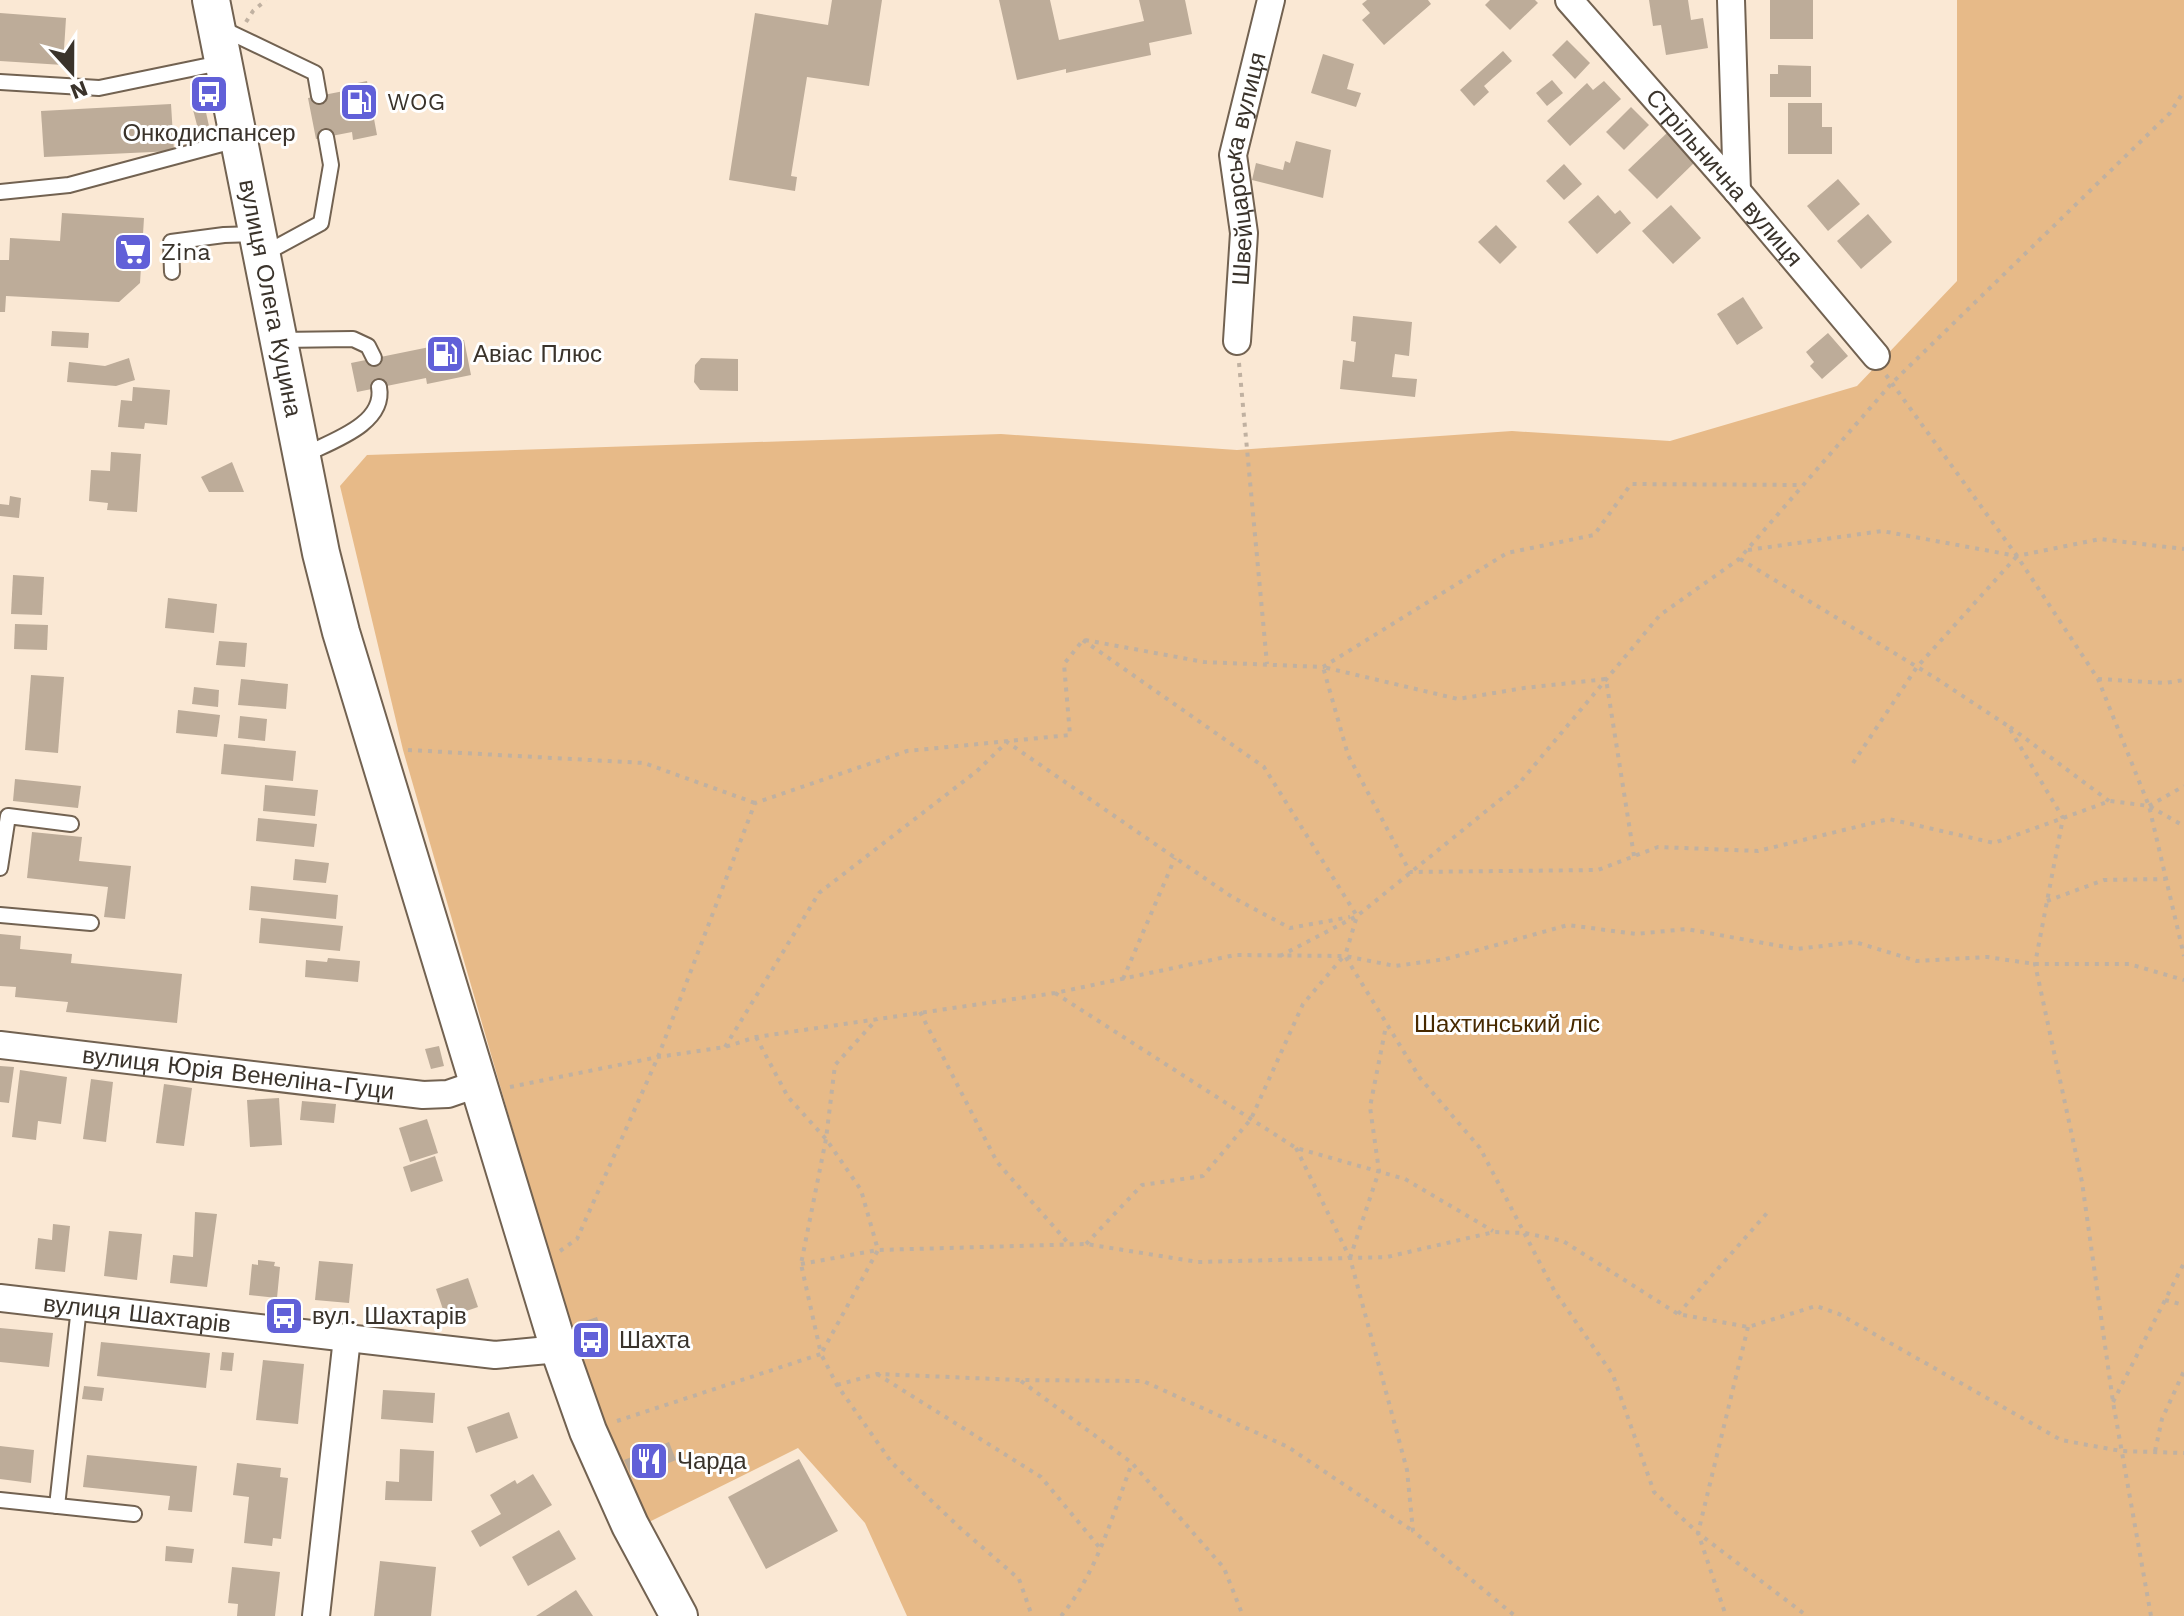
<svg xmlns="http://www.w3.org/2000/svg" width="2184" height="1616" font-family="'Work Sans',sans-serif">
	<rect width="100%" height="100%" fill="#fae8d4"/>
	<path fill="#e7ba88" d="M1957,0H2184V1616H907L865,1523L798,1448L647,1523L580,1362L403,750L340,486L367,455L1001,434L1237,450L1512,431L1670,441L1857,386L1957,281Z"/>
	<g fill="#bdac99">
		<path d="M832,0H882L869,86L807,77L791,176L797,177L795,191L729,180L755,13L828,25Z"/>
		<path d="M999,0H1050L1059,40L1144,21L1139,0H1185L1192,34L1149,43L1151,55L1066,73V69L1017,80Z"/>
		<path d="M1367,0H1428L1431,4L1384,45L1362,20L1370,13L1362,4Z"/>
		<path d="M1490,0H1535L1538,3L1510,30L1485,5Z"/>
		<path d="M1649,0H1688L1691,20L1703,18L1708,48L1666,55L1661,25L1653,26Z"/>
		<rect x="1770" y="0" width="43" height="39"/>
		<path d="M0,13L66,18L63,65L0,61Z"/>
		<path d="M1567,40L1590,63L1575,79L1552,55Z"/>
		<path d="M1503,51L1512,61L1484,86L1489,92L1474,106L1460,90Z"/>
		<path d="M1323,54L1354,64L1347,89L1361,93L1356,107L1311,93Z"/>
		<path d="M1778,65L1811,66V97H1770V74H1778Z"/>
		<path d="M1552,80L1563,93L1547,106L1536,93Z"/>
		<path d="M367,81L377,135L353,140L352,132L316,139L308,98L344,91L343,86Z"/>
		<path d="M1604,81L1621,99L1570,146L1547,121L1587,83L1593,90Z"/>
		<path d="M203,99L209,126L198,129L191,102Z"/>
		<path d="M1788,103H1822V127H1832V154H1788Z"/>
		<path d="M171,104L174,151L44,157L41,111Z"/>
		<path d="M1631,107L1649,125L1624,150L1606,132Z"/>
		<path d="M1668,132L1696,161L1657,199L1628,170Z"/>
		<path d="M1296,141L1331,150L1323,198L1252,180L1256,163L1283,170L1285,161L1290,163Z"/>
		<path d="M1564,164L1582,184L1564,200L1546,181Z"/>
		<path d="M1838,179L1860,204L1828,231L1807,206Z"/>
		<path d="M1598,195L1615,214L1620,210L1631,223L1597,254L1568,222Z"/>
		<path d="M1671,205L1701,238L1673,264L1642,231Z"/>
		<path d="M62,213L144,218L140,283L119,302L6,296L5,312H0V260H9L10,238L60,241Z"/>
		<path d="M1868,214L1892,242L1861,269L1837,241Z"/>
		<path d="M1496,225L1517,247L1500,264L1478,242Z"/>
		<path d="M1743,297L1763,328L1737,345L1717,314Z"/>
		<path d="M1353,316L1412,322L1409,356L1395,354L1392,377L1417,379L1415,397L1340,389L1343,360L1354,362L1356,342L1351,341Z"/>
		<path d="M52,331L89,333L88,348L51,346Z"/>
		<path d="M1828,333L1848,356L1822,379L1810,366L1814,362L1806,352Z"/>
		<path d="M464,340L471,375L427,384L426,378L357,392L351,363Z"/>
		<path d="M129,358L135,380L116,386L67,382L69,362L105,366Z"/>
		<path d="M701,358L738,359V391L700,390L694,382L695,365Z"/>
		<path d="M133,387L170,390L167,425L145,423L144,429L118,427L121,400L132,401Z"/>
		<path d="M111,452L141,454L137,512L107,510L108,503L89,501L91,470L110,471Z"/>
		<path d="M232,462L244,492H209L201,477Z"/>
		<path d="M10,496L21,498L19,518L0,516V504L9,505Z"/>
		<path d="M13,575L44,577L42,615L11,614Z"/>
		<path d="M168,598L217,604L214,633L165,628Z"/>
		<path d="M15,624L48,625L47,650L14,649Z"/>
		<path d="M219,641L247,643L245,667L216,665Z"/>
		<path d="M31,675L64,677L58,753L25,750Z"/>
		<path d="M241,679L288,684L286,709L238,705Z"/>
		<path d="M194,687L219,690L218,707L192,704Z"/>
		<path d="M178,710L220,715L217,737L176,733Z"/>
		<path d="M240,716L267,719L265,741L238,738Z"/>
		<path d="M224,744L296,751L293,781L221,774Z"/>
		<path d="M15,779L81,786L78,808L13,801Z"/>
		<path d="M265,785L318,790L315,816L263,811Z"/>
		<path d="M258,818L317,824L314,847L256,841Z"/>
		<path d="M32,832L82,837L79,861L131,866L125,919L104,917L108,887L27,878Z"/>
		<path d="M295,859L329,863L326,883L293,880Z"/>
		<path d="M251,886L338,895L336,919L249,910Z"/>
		<path d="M261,918L343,926L340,951L259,943Z"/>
		<path d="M0,934L21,936L20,949L72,954L71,963L182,974L177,1023L66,1012L68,1002L15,997L16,987L0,986Z"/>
		<path d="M328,958L360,961L358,982L305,977L306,960L327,962Z"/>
		<path d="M439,1046L444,1066L431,1069L425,1049Z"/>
		<path d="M0,1066L14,1067L9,1103L0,1102Z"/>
		<path d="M20,1070L67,1077L61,1124L38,1121L36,1140L12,1137Z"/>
		<path d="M91,1079L113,1082L106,1142L83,1139Z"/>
		<path d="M164,1084L192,1088L184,1146L156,1143Z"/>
		<path d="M279,1098L282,1145L250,1147L247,1100Z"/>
		<path d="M302,1101L336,1104L334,1123L300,1120Z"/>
		<path d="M427,1119L438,1153L410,1162L399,1128Z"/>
		<path d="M435,1156L443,1181L411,1192L403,1167Z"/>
		<path d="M195,1212L217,1214L207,1287L170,1283L173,1255L193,1257Z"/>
		<path d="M53,1224L70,1226L65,1272L35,1269L38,1238L52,1240Z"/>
		<path d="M109,1231L142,1234L137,1280L104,1276Z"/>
		<path d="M258,1260L275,1262L274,1266L280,1267L277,1298L249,1295L252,1264L258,1265Z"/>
		<path d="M319,1261L353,1264L349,1303L315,1300Z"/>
		<path d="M468,1278L478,1307L446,1318L436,1289Z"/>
		<path d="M597,1317L607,1345L596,1349L585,1321Z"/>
		<path d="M0,1328L53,1333L49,1367L0,1362Z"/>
		<path d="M101,1342L210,1353L206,1388L97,1376Z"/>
		<path d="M222,1352L234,1353L232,1371L220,1370Z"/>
		<path d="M263,1360L304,1364L298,1424L256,1420Z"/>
		<path d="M84,1386L104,1388L102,1401L82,1399Z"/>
		<path d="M383,1390L435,1393L433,1423L381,1419Z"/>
		<path d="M509,1412L518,1438L476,1453L467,1427Z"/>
		<path d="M669,1442L676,1460L632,1478L624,1460Z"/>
		<path d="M0,1446L34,1450L31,1483L0,1479Z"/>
		<path d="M400,1449L434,1451L432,1501L385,1500L386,1481L399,1482Z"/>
		<path d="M87,1455L197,1466L192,1512L168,1510L170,1496L83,1487Z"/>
		<path d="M799,1459L838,1531L766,1569L728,1497Z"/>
		<path d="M237,1463L281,1468L280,1477L288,1478L281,1539L273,1538L272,1546L244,1543L249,1497L233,1495Z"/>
		<path d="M533,1474L552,1505L480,1547L471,1531L501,1514L490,1495L515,1480L517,1484Z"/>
		<path d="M559,1530L576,1559L528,1586L512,1557Z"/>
		<path d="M166,1546L194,1549L192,1563L165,1561Z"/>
		<path d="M380,1561L436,1567L431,1616H374Z"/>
		<path d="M232,1567L280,1572L275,1616H237L238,1604L228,1603Z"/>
		<path d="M576,1590L593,1616H536Z"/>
	</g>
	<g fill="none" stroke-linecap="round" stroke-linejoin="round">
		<g stroke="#726251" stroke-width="18">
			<g id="lane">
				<path d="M221,28L315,73L319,96"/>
				<path d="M0,82L99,88L225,62"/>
				<path d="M0,192L69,185L237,140"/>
				<path d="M264,254L321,223L331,165L326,137"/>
				<path d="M172,272L171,242L224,235L256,234"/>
				<path d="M280,340L353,339L368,346L374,358"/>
				<path d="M302,456C329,442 386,425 379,387"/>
				<path d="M0,868L8,816L71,824"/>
				<path d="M0,915L91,923"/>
				<path d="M0,1500L134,1514"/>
				<path d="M57,1506L79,1307"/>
			</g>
		</g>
		<g stroke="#726251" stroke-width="30">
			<g id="street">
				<path id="s1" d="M1569,0L1737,191L1876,356"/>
				<path d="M1731,0L1737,191"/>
				<path id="s2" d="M1237,341L1244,233L1233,155L1271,0"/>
				<path id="s3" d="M0,1045L423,1095L448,1094L477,1084"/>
				<path id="s4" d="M0,1298L495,1355L559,1349"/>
				<path d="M316,1616L347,1338"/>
			</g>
		</g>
		<g stroke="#726251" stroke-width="40">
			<g id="secondary">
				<path id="s5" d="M211,0L321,553L341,632L559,1349L588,1431L630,1525L679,1616"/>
			</g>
		</g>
		<g stroke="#c0b1a1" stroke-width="4" stroke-dasharray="4 6" stroke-linecap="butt">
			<path d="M246,22L253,11L266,0"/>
			<path d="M1239,363L1267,664"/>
			<path d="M1886,375L2017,556L2098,679L2149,806L2184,956"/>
			<path d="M1748,550L1882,531L2017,556L2100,539L2184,549"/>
			<path d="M1740,559L1937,679L2008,726L2063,818L2035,964L2082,1182L2113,1402L2151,1616"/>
			<path d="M1083,640L1264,767L1357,916L1345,956L1420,1078L1480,1148L1555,1292L1613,1375L1654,1492L1698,1533L1726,1616"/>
			<path d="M1085,640L1204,662L1323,667L1507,553L1594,535L1631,484L1802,485"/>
			<path d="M2098,679L2165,683L2184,680"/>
			<path d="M2010,727L2109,801"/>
			<path d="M408,750L644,763L755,803"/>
			<path d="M1853,763L1917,667L2017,556"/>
			<path d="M2149,806L2184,786"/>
			<path d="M1634,856L1606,679L1524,688L1458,699L1323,667L1348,755L1410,872L1598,870L1658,847L1758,851L1889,819L1994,843L2110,801L2149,806L2184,826"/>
			<path d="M2047,901L2104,880L2165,879"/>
			<path d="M1280,956L1357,916L1517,786L1660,615L1739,559L1891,384L2170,113L2184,91"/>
			<path d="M1123,979L1175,858"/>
			<path d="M1055,993L1296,1148L1405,1179L1493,1231"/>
			<path d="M920,1012L997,1162L1069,1244"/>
			<path d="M756,1037L788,1097L826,1139L861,1190L878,1250L821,1354L837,1385L892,1463L959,1527L1019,1579L1032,1616"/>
			<path d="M725,1047L819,893L977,771L1007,742L1232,897L1290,928L1350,917"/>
			<path d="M510,1087L658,1057L725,1047L756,1037L1055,993L1235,955L1345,956L1395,966L1446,959L1568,925L1636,934L1686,929L1797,949L1855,942L1917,961L1987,957L2035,964H2129L2184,980"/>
			<path d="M1296,1148L1350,1258L1407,1470L1413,1531L1515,1616"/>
			<path d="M1086,1244L1142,1185L1203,1176L1251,1119L1303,1004L1343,957"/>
			<path d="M560,1251L577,1239L658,1057L755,803L907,751L1070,735L1064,664L1083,640"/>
			<path d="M1350,1258L1379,1171L1370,1107L1386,1026"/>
			<path d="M801,1264L878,1250L1086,1244L1198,1262L1387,1257L1494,1232L1525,1233L1563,1241L1678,1314L1748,1327L1816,1306L1839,1314L2061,1440L2121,1451L2184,1453"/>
			<path d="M2165,1300L2184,1305"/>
			<path d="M1678,1314L1767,1213"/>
			<path d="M1748,1327L1698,1533L1807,1616"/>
			<path d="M877,1374L1041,1477L1100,1548"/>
			<path d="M1021,1381L1132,1463L1224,1568L1243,1616"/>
			<path d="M837,1385L877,1374L1020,1380L1143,1381L1288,1447L1413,1531"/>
			<path d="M2113,1402L2184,1263"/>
			<path d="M617,1421L821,1354L801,1264L826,1139L835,1065L877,1019"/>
			<path d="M2155,1451L2162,1419L2184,1371"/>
			<path d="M1061,1616C1097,1573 1113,1514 1132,1463"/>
		</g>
		<use href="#lane" stroke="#fff" stroke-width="14"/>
		<use href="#street" stroke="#fff" stroke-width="26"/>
		<use href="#secondary" stroke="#fff" stroke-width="36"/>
	</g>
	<defs>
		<g id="bus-square" transform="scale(2)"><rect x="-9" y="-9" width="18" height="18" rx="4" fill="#6160d8" stroke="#fff"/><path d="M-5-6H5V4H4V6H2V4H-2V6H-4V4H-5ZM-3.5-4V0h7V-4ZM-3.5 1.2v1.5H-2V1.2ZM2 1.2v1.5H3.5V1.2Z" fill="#fff"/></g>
		<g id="fuel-square" transform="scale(2)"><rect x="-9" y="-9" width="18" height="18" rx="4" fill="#6160d8" stroke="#fff"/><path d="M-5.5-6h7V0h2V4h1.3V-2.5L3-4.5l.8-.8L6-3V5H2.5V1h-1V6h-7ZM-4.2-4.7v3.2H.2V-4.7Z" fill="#fff"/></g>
		<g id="supermarket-square" transform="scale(2)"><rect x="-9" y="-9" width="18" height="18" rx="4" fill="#6160d8" stroke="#fff"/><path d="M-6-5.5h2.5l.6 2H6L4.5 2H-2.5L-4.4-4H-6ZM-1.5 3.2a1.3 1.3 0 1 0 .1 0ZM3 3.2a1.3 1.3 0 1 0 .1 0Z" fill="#fff"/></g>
		<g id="restaurant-square" transform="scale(2)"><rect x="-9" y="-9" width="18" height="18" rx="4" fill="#6160d8" stroke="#fff"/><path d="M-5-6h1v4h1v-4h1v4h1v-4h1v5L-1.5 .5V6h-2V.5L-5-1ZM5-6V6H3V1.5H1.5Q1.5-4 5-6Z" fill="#fff"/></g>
	</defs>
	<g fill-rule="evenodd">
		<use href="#bus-square" x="209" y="94"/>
		<use href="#fuel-square" x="359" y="102"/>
		<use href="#supermarket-square" x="133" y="252"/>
		<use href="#fuel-square" x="445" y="354"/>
		<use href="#bus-square" x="284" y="1316"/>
		<use href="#bus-square" x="591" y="1340"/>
		<use href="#restaurant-square" x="649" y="1461"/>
	</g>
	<g text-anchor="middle" stroke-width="6" stroke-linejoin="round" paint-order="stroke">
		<g font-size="24" fill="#3a332b" stroke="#fff" text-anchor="start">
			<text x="387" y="110">WOG</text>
			<text x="209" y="141" text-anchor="middle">Онкодиспансер</text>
			<text x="161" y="260">Zina</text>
			<text x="473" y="362">Авіас Плюс</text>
			<text x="312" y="1324">вул. Шахтарів</text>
			<text x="619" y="1348">Шахта</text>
			<text x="677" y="1469">Чарда</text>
		</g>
		<g font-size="24" fill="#3a332b" stroke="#fff">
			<text dy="8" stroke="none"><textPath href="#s2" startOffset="174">Швейцарська вулиця</textPath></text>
			<text dy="8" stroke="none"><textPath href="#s1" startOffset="236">Стрільнична вулиця</textPath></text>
			<text dy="8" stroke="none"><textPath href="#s5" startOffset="304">вулиця Олега Куцина</textPath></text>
			<text dy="8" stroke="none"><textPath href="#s3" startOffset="240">вулиця Юрія Венеліна-Гуци</textPath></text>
			<text dy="8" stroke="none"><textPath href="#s4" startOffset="138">вулиця Шахтарів</textPath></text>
		</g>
		<g font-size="24" fill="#472900" stroke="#fff">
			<text x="1507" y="1032">Шахтинський ліс</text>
		</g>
	</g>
	<g transform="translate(72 72) rotate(159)" stroke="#ffffff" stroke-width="6" paint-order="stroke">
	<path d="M0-6L14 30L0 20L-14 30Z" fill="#3a332b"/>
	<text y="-12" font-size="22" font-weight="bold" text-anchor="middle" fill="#3a332b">N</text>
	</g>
</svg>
